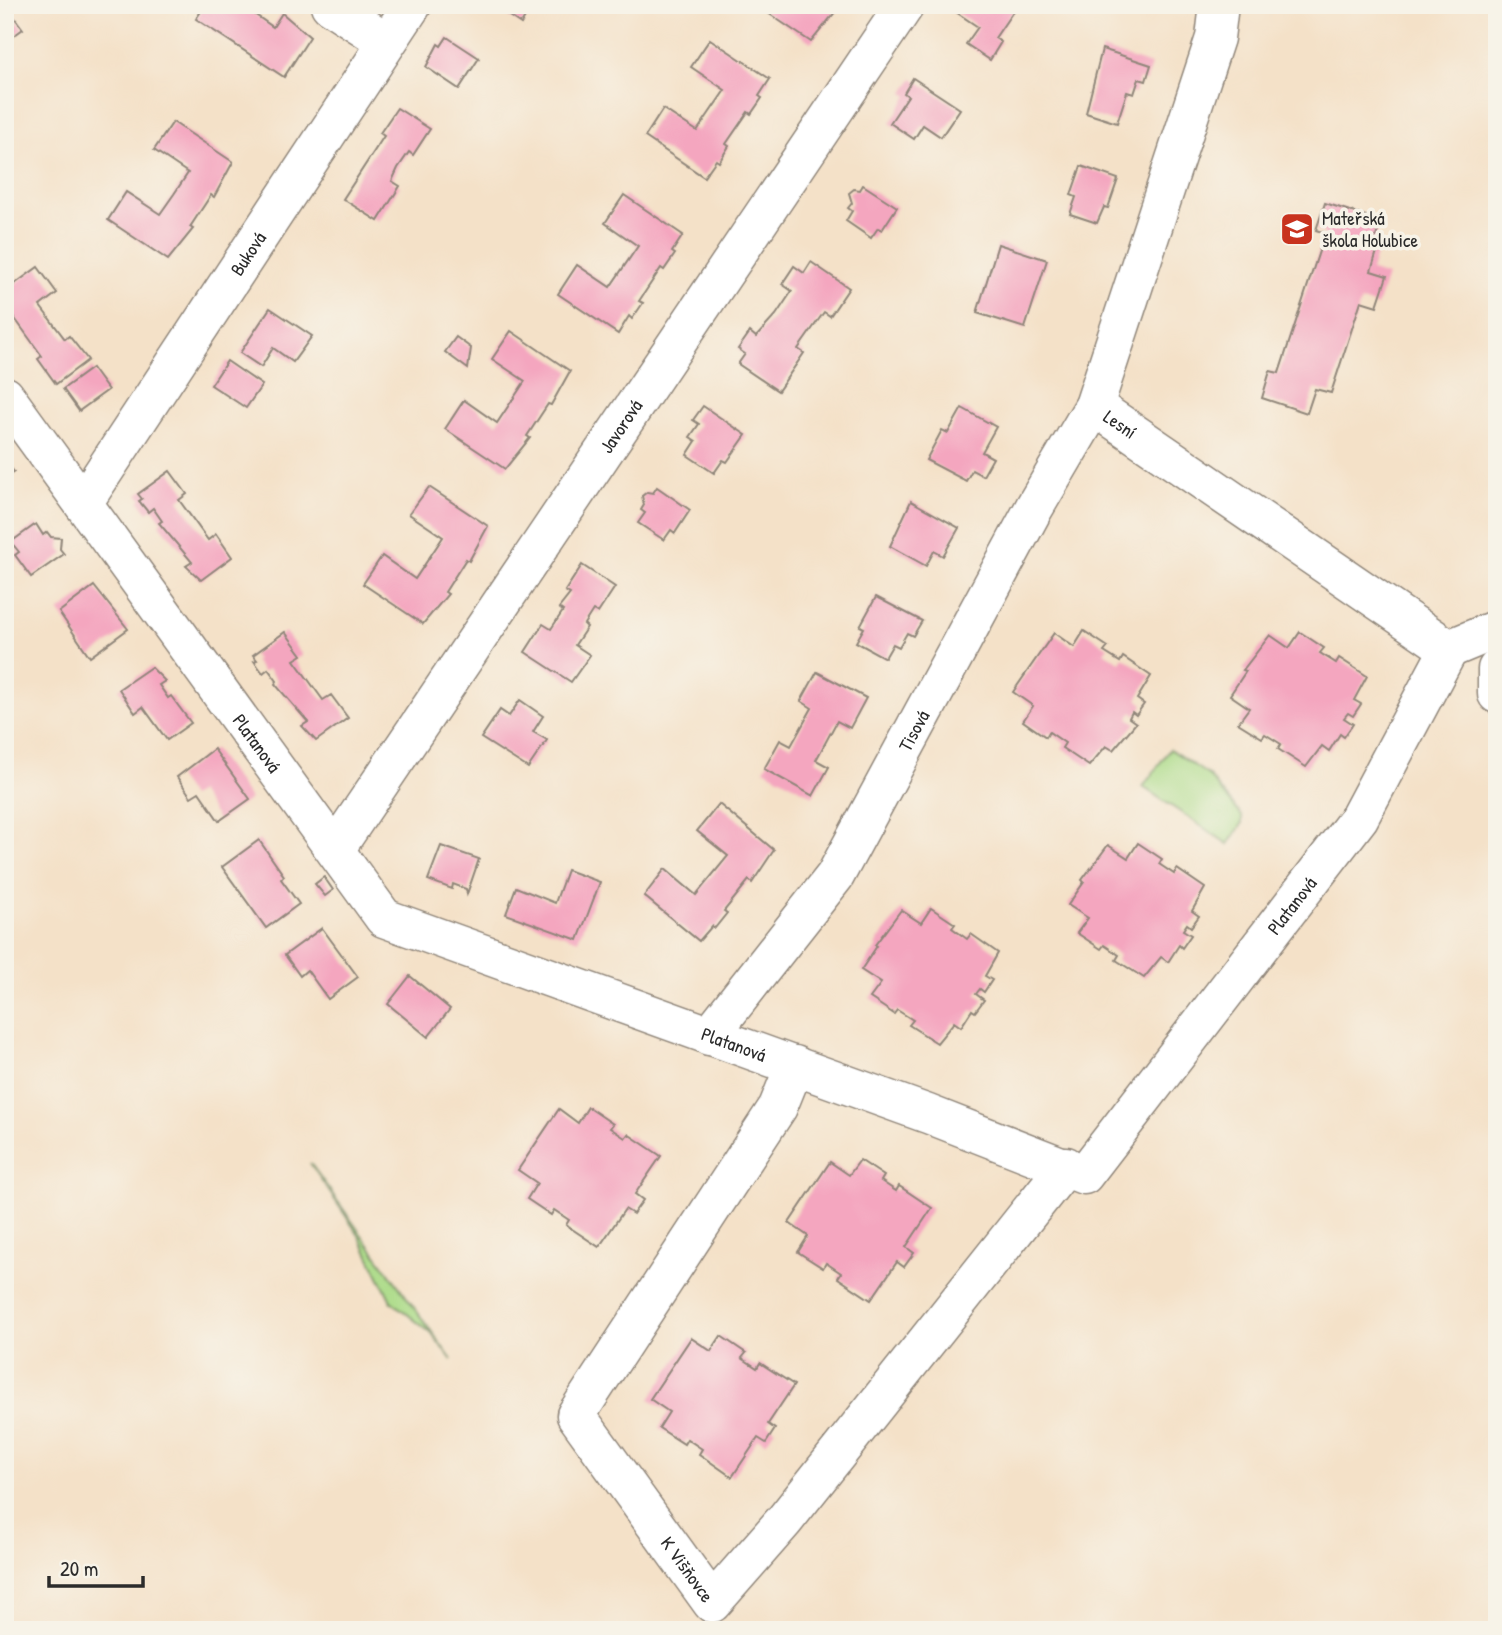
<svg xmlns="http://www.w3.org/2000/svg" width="1502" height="1635" font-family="'Patrick Hand',sans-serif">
	<rect width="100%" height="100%" fill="#f7f3e8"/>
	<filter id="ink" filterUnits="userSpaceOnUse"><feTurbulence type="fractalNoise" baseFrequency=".0143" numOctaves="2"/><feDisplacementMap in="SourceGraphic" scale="14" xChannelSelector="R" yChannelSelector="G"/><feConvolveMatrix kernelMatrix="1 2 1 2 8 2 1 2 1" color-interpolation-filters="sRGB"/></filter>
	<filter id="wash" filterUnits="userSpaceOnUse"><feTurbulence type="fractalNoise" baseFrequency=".00686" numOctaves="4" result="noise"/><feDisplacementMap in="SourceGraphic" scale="28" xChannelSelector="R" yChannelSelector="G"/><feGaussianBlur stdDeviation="1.57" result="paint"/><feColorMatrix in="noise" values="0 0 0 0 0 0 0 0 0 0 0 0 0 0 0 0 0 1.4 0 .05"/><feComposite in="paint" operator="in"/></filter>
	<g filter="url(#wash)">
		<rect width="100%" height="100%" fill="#f4e1c8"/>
		<g fill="#acdb88" stroke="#6c835a" stroke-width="2">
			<path d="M1170,749L1208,775L1242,816V824L1228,844L1143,787Z"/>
			<path d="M310,1163L452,1360L431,1333L391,1301L360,1237Z"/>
		</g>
		<g id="blocks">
			<g fill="#f4a6bf">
				<path d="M5,5L23,29L5,42Z"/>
				<path d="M205,5H249L247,9L273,27L282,13L310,37L284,77L196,19Z"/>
				<path d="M493,5H533L521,24Z"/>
				<path d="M756,5H836L833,9L836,11L811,42Z"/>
				<path d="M957,5L1016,7L995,38L1001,42L990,60L966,44L978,27L953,10Z"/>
				<path d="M447,37L479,58L459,89L426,67L438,44L441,46Z"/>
				<path d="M710,39L770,79L759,96L762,98L751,114L748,112L726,144L729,146L719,162L716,160L704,177L645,137L663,109L697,131L725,90L691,67Z"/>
				<path d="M1102,49L1151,65L1146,81L1139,79L1134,94L1127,92L1117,123L1086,113Z"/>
				<path d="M913,78L960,109L941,137L923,125L914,139L890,123L908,96L904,93Z"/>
				<path d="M397,108L430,129L413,155L409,152L398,168L392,181L400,186L378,221L343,199L384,136L380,133Z"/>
				<path d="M173,122L233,162L214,197L211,195L190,227L193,229L168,260L108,220L126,192L160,214L174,194L188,173L154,150Z"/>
				<path d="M1081,166L1118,179L1108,208L1104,207L1097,223L1070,214L1076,197L1071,195Z"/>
				<path d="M863,185L897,207L882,230L878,228L871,238L846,221L852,211L848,208L852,203L849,193L854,189L860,190Z"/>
				<path d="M624,195L683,235L672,252L675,254L664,270L661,268L639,301L643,303L632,319L629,316L618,334L558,294L577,265L610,287L638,246L605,223Z"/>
				<path d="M1325,203L1381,221L1373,246L1378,248L1371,271L1387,276L1377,306L1361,301L1331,393L1315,389L1307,413L1262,398L1270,371L1279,373L1325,233L1316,230Z"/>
				<path d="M998,244L1047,260L1025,328L977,313Z"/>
				<path d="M811,262L849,288L830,316L824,312L798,349L804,353L778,391L738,364L745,354L738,349L750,332L756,337L776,315L792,291L782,284L794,266L804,273Z"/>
				<path d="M38,267L57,293L40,306L65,339L69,336L88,360L56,384L38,359L42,356L8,309L5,311V291Z"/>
				<path d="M270,308L312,336L293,362L273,348L261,367L240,353Z"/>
				<path d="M511,331L570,371L551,405L548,404L527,436L530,438L505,469L445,429L464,400L497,423L525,381L492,359Z"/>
				<path d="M456,337L471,348L468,369L445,352Z"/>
				<path d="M227,361L262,385L246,408L211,385Z"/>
				<path d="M92,368L108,390L79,411L63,389Z"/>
				<path d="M703,406L746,435L727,462L723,460L714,473L687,455L696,441L690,437L699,424L693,420Z"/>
				<path d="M962,408L996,427L982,452L993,458L983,476L972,470L966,481L926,460L942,430L948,433Z"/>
				<path d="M5,460L14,472L5,478Z"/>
				<path d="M170,471L187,494L179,500L208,540L216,534L232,557L201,580L186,566L192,562L159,523L162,521L153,508L148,512L139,501L142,499L138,494Z"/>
				<path d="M429,487L488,526L469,561L466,559L445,592L448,594L423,624L363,584L382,556L415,579L443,537L409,514Z"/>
				<path d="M657,487L690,510L675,533L671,530L664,540L638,523L645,513L641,510L644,505L642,496L647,492L653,493Z"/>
				<path d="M911,501L959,528L943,556L934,551L926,566L890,546Z"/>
				<path d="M36,524L43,535L47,532L51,537L61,538L60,549L64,554L31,577L15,555L19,552L11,542Z"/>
				<path d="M582,565L615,587L598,613L593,610L584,624L587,627L575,645L590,655L571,682L525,652L543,624L551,629L563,611L559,608L570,594L565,591Z"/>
				<path d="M94,586L128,629L90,657L59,612Z"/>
				<path d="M876,597L922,621L913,636L907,633L899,647L893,644L885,658L856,642L864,628L860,626Z"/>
				<path d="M1084,631L1108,647L1104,652L1120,662L1123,657L1151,676L1137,699L1144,704L1136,715L1132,712L1129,718L1136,723L1113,750L1106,746L1089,766L1062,748L1065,743L1049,732L1046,737L1023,721L1033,706L1013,692L1054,633L1074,647Z"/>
				<path d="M285,632L302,655L294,660L323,700L331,695L348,718L316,741L302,726L308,722L275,684L277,681L268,669L263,673L254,661L257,660L253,655Z"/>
				<path d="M1300,632L1324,648L1320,653L1336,663L1339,658L1367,676L1354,700L1361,704L1353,716L1348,713L1344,718L1353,724L1344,737L1340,734L1329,751L1322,746L1306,767L1278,749L1281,744L1265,734L1262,738L1238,723L1249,708L1230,695L1246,671L1243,670L1270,635L1289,648Z"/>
				<path d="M151,667L165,681L159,685L168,698L171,696L191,723L167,740L143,707L135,713L119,689Z"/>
				<path d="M817,672L866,698L850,728L837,721L816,760L829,767L813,796L764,769L780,740L791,746L812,708L801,701Z"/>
				<path d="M520,700L543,716L533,732L547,740L528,768L481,738L500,710L509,716Z"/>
				<path d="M214,749L250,799L219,821L199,792L191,797L177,777Z"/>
				<path d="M719,804L774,850L752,883L749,880L724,911L727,913L715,928L712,926L699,941L644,896L665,869L696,895L728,856L697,831Z"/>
				<path d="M259,840L284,876L281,879L299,904L266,928L222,867Z"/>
				<path d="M1138,843L1162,859L1159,864L1174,874L1177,869L1205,888L1192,911L1199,916L1191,927L1187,924L1183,930L1191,935L1182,948L1179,945L1168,962L1161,957L1144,978L1116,960L1119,955L1104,945L1101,949L1077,933L1088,918L1068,905L1084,882L1082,880L1108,845L1128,858Z"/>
				<path d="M441,846L479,859L467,894L466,889L453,884L452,889L428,880Z"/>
				<path d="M567,870L600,882L578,940L506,914L516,887L555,903Z"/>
				<path d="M324,877L333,890L325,896L315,884Z"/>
				<path d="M931,908L955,924L952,928L967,939L971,934L998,953L985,976L992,980L984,992L980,989L976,994L984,1000L975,1012L972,1010L961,1027L954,1022L937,1043L909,1025L913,1020L897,1010L894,1014L870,998L881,983L861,970L877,946L875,945L901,910L921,923Z"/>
				<path d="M322,928L358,977L328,999L307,970L300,976L285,955Z"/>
				<path d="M410,976L450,1009L428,1037L388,1004Z"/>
				<path d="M588,1107L613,1124L610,1128L625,1138L628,1134L661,1156L635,1194L643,1200L633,1214L625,1209L599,1247L566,1225L569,1220L554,1210L551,1215L527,1199L537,1183L518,1170L559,1109L578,1123Z"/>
				<path d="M860,1160L884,1176L881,1181L896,1191L899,1186L932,1208L906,1247L914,1253L904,1267L897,1262L871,1300L838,1278L841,1273L826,1263L823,1268L798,1252L808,1236L789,1223L830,1162L849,1175Z"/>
				<path d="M721,1336L746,1353L742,1358L757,1368L760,1363L794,1385L768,1424L775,1429L766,1443L758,1438L732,1477L699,1454L702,1449L687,1439L684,1444L659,1428L669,1412L650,1399L691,1338L711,1351Z"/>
			</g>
		</g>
	</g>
	<g filter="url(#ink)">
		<use href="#blocks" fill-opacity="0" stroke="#90867a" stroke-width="2"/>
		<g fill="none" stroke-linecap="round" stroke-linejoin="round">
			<g stroke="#90867a" stroke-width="41">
				<g id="minor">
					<path d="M330,5L387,42"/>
					<path id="s1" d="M5,396L384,918L928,1114L1084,1175L1359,818L1449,649"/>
					<path id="s2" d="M1094,406L1449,649L1497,629"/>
					<path id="s3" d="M83,503L412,5"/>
					<path d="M1497,669V694"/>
					<path id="s4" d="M336,848L905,5"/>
					<path id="s5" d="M709,1036L835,876L1034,508L1094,406L1215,38L1219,5"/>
					<path id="s6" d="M795,1065L778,1107L576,1415L712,1603L784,1521L1066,1166"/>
				</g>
			</g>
			<use href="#minor" stroke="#fff" stroke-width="38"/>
		</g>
	</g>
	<defs>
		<g id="school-square" transform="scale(1.75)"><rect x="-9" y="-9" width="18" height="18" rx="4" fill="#c8321e" stroke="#f7f3e8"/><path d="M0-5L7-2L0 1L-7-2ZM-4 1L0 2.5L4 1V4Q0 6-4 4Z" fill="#fff"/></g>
	</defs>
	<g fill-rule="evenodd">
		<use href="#school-square" x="1297" y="229"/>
	</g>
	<g text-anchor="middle" stroke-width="7" stroke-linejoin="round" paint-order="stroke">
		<g font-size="19" fill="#2b2b2b" stroke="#f7f3e8" text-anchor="start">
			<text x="1322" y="225">Mateřská<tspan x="1322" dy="22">škola Holubice</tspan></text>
		</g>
		<g font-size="19" fill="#2b2b2b" stroke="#f7f3e8">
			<text dy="7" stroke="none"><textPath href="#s3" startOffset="299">Buková</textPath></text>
			<text dy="7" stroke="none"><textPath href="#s2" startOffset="32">Lesní</textPath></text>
			<text dy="7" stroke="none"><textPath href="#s4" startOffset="509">Javorová</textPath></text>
			<text dy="7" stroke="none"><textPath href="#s5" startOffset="369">Tisová</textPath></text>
			<text dy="7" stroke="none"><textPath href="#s1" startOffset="429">Platanová</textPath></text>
			<text dy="7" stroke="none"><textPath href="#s1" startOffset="1731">Platanová</textPath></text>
			<text dy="7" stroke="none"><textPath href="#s1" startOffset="1017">Platanová</textPath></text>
			<text dy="7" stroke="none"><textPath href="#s6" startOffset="604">K Višňovce</textPath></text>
		</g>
	</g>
	<rect width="1502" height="1635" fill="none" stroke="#f7f3e8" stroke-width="28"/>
	<path d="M49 1576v10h94v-10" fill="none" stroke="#2b2b2b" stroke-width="3.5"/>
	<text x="60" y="1576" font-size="21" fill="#2b2b2b" stroke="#f7f3e8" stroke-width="5" paint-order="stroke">20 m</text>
</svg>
